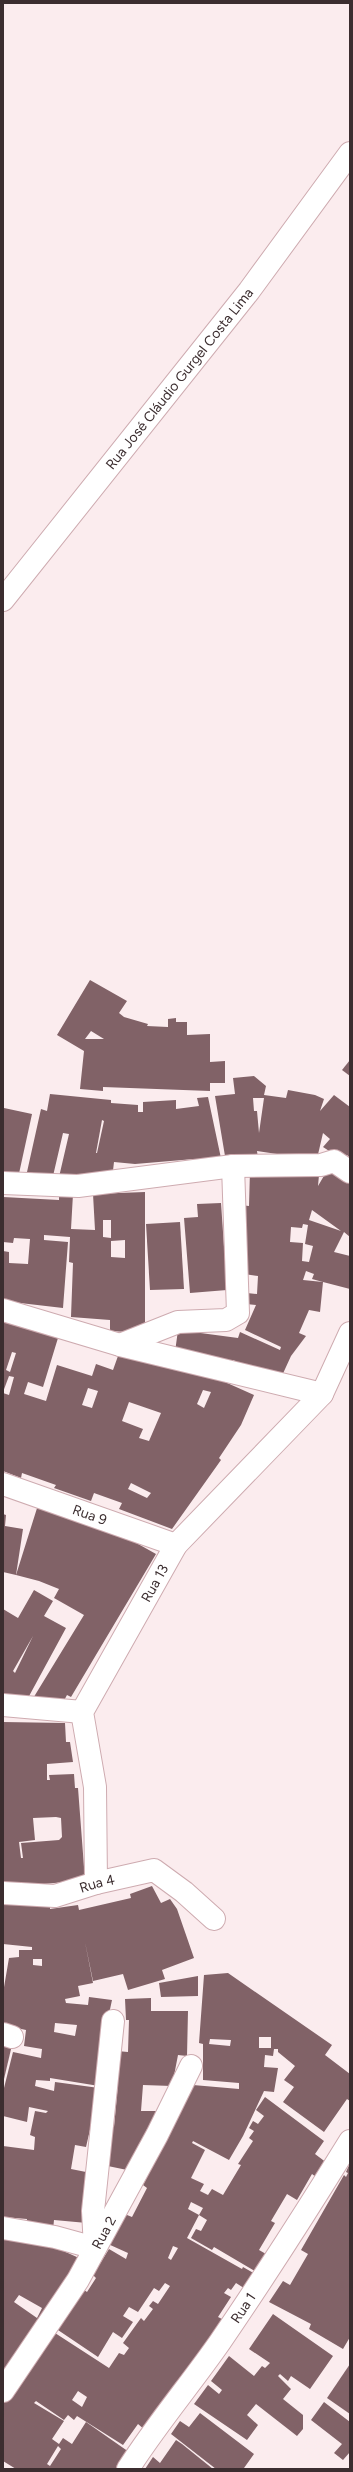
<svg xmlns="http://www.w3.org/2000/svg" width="353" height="2472" font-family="Figtree,sans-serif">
	<rect width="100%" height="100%" fill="#fbecee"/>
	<g fill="#816267" fill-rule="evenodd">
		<path d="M90,980L127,1001L119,1013L124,1017L148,1024L147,1026L168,1027V1019L176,1018V1022H187V1035L210,1034V1062L225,1061V1083H210V1091L103,1087V1091L80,1089L84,1051L57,1035ZM91,1031L104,1039H85Z"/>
		<path d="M350,1060V1076L342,1070Z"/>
		<path d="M254,1076L266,1086L264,1095L286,1098L288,1090L315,1095L324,1099L320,1111L334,1095L350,1107V1158L347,1155L343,1160L323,1147L330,1139L323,1133L316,1163L276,1159L277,1154L257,1151L258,1158L226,1162L215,1096L235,1094L233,1078ZM253,1098H264L259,1133L257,1111H254Z"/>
		<path d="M50,1094L111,1100V1103L138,1105V1112H143V1102L176,1100V1109L199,1106L197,1098L208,1097L222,1163L194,1165V1159L135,1164L114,1162L112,1179L59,1177L69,1134L63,1133L53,1176L27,1172L41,1109L47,1111ZM102,1120L104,1121L97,1153H96Z"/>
		<path d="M4,1108L32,1114L18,1178L3,1177Z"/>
		<path d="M328,1169L350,1182V1237L344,1232L334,1252L350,1256V1289L323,1282L320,1312L309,1310L299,1333L306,1336L291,1356L280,1380L236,1364L237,1362L233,1360L232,1365L175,1352L178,1330L238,1338L240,1332L280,1350L281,1347L245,1330L256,1305L246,1304L247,1293L257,1294L258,1276L244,1274L240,1205L249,1206L250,1171L319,1175L318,1186ZM312,1210L341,1231L309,1220ZM303,1224L308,1225L305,1244L313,1246L309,1262L302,1261L303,1243L290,1242L291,1227L302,1228ZM306,1271L314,1274L312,1279L323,1282L303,1280Z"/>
		<path d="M145,1192V1333L110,1331V1320L71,1317L73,1263L69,1262L70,1237L44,1235V1240L68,1242L63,1308L3,1301V1251L9,1252V1263L28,1264L30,1239L14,1238L13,1243L3,1242V1197L59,1200V1193L73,1194L71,1229L95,1230L93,1194ZM103,1220H111V1238L103,1237ZM125,1240V1258L111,1257V1241Z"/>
		<path d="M221,1203L227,1290L190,1293L184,1218L198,1217L197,1204Z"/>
		<path d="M180,1222L184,1289L150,1290L146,1224Z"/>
		<path d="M3,1321L58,1338L43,1387L28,1382L24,1394L46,1401L57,1365L92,1376L96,1364L113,1370L118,1356L216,1378L254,1395L241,1425L219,1458L221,1460L172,1529L119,1509L122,1503L94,1493L91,1501L54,1488L56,1485L22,1473L21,1478L3,1471V1393L9,1395L14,1377L9,1376L3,1392ZM12,1352L16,1353L10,1372L6,1370ZM88,1388L98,1391L92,1408L82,1405ZM203,1390L211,1392L204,1408L197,1404ZM129,1402L161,1413L149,1441L139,1438L143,1429L122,1421ZM131,1483L151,1493L147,1498L128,1489Z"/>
		<path d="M38,1505L131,1540L156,1554L71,1697L67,1695L60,1708L32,1700L84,1615L54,1598L59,1589L39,1581L16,1575Z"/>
		<path d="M3,1514L6,1515L5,1526L23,1529L16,1575L3,1572Z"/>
		<path d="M34,1590L53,1601L44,1616L66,1628L28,1698L3,1699V1609L18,1618ZM33,1636L15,1673L13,1671Z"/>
		<path d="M3,1722L65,1723L66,1742H70L73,1762L47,1764V1780H50L49,1775L74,1774L75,1788H78L85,1880L3,1888ZM56,1817L61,1818L62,1837L59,1840L21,1843L23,1858H21L19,1842L35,1840L33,1818Z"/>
		<path d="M152,1886L161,1903L170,1899L177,1909L194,1958L162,1970L165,1979L128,1990L123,1974L93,1981L85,1942L93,1983L78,1986L80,1996L65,1999L66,2003L88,2005L89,1997L112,2000L106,2028L104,2059H106L95,2121H92L86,2147L75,2145L71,2169L91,2173L87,2223L54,2220L53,2230L26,2226L27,2219L3,2217V2146L34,2150L35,2137L30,2135L35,2111L46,2113L48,2111L29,2107L27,2122L3,2116V2092L13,2052L41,2058L42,2049L24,2046L26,2030L3,2025V1993L9,1958L19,1957V1950H32V1947L3,1944V1898L50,1903V1909L78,1905L79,1910L131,1898L130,1894ZM33,1959H42V1966L33,1965ZM55,2023L77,2025L75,2036L54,2032ZM50,2078L99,2086V2088L55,2082L54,2091L35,2086L36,2080L50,2081Z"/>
		<path d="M228,1973L332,2045L325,2055L350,2074V2101L347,2099L324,2132L283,2102L294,2087L284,2080L295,2066L278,2052V2049H274L273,2056L265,2055L264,2067L278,2068L274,2092L264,2091L243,2136L229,2160L193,2141L192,2143L205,2150L191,2178L204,2184L200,2191L208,2195L212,2189L223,2195L241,2165L238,2164L253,2141L249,2138L254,2131L249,2128L253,2121L258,2124L264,2116L256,2110L265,2097L324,2141L315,2154L327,2163L320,2180L312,2174L297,2200L287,2194L271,2221L275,2223L259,2250L266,2254L258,2273L214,2247L212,2250L191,2238L196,2229L201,2231L207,2220L199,2215L203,2208L191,2202L188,2209L199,2215L187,2238L242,2269L243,2267L257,2275L247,2290L236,2283L231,2290L228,2288L224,2293L231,2297L218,2317L226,2321L145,2430L138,2424L123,2445L77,2416L74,2420L68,2415L64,2420L36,2401L34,2403L64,2421L52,2439L59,2444L63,2438L72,2444L86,2422L129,2452L117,2469H16L3,2461V2398L36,2361L55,2333L109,2368L119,2353L124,2355L129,2348L123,2343L141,2318L144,2321L153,2309L149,2306L153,2301L158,2304L170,2286L165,2283L159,2291L154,2288L138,2312L129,2307L123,2316L133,2322L122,2338L113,2332L98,2357L55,2328L84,2290L87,2292L96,2278L93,2275L109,2249L126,2259L128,2253L108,2244L122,2213L132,2217L147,2188L143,2185L193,2085L239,2089V2083L203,2080V2044L199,2043L204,1975ZM259,2037H271V2048H259ZM210,2039L231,2040L230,2046L209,2044ZM173,2246L178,2248L171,2260L168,2258ZM78,2391L87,2397L82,2407L72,2400ZM58,2446L61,2449L50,2466L47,2464Z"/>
		<path d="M198,1976V1996L161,1997L159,1983Z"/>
		<path d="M151,1998V2011H188L187,2056L178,2055L172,2086L143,2085L141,2111H164L132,2171L103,2165L110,2126L114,2127L118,2084H114L117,2051L128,2052L129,2020H126L125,1999Z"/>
		<path d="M3,2043L12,2045L4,2079H3Z"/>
		<path d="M350,2163V2337L343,2349L309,2329L311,2324L269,2302L283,2281L290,2285L308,2254L301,2250L344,2175L346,2177L348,2173L346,2172Z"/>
		<path d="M3,2236L59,2249L79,2258L52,2313L3,2377ZM19,2295L42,2308L37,2318L14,2302Z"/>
		<path d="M273,2314L333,2356L310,2389L291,2376L288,2381L280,2374L278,2376L291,2389L283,2399L303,2415V2429L297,2436L256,2404L247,2415L258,2425L247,2440L194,2404L208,2385L219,2394L222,2390L211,2381L229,2356L254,2376L262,2366L265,2368L270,2363L249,2349Z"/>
		<path d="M350,2364V2414L327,2398Z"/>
		<path d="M324,2402L350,2422V2452L343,2460L334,2453L342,2444L311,2420Z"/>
		<path d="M200,2413L254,2454L244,2468L216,2469L171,2434L180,2421L189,2427Z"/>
		<path d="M176,2440L182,2444L213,2469H145L153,2457L160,2463Z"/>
	</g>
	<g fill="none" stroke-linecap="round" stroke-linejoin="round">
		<g stroke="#ceabb0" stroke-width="24">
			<g id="minor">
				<path id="s1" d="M3,600L249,291L350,153"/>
				<path d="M3,1183L78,1186L233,1166L321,1165L334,1161L350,1172"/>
				<path d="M3,1310L120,1345L322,1394"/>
				<path d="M120,1345L178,1322L226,1320L238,1313L233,1166"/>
				<path id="s2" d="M3,1484L176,1545"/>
				<path d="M3,1705L82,1712"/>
				<path id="s3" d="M96,1883L95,1787L82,1712L176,1545L322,1394L350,1333"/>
				<path id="s4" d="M3,1893L55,1896L96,1883L154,1870L184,1892L214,1919"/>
				<path d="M3,2034L12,2037"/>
				<path d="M3,2228L55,2237L95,2248L93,2211L113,2021"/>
				<path id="s5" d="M3,2391L78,2280L157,2135L191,2066"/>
				<path id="s6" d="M128,2469C156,2425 190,2385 220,2342C265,2276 308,2209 350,2141"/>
			</g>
		</g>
		<use href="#minor" stroke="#fff" stroke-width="22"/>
	</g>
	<g text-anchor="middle" stroke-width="4" stroke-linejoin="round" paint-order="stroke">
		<g font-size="14" fill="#3b2d2f" stroke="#fbecee">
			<text dy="5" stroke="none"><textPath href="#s1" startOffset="283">Rua José Cláudio Gurgel Costa Lima</textPath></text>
			<text dy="5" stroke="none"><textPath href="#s2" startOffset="92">Rua 9</textPath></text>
			<text dy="5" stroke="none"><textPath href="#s3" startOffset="320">Rua 13</textPath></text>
			<text dy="5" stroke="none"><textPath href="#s4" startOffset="96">Rua 4</textPath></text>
			<text dy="5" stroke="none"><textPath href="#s5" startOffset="188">Rua 2</textPath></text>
			<text dy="5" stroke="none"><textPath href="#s6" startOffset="198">Rua 1</textPath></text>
		</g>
	</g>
	<rect width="353" height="2472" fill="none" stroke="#3b2d2f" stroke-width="8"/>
</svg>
